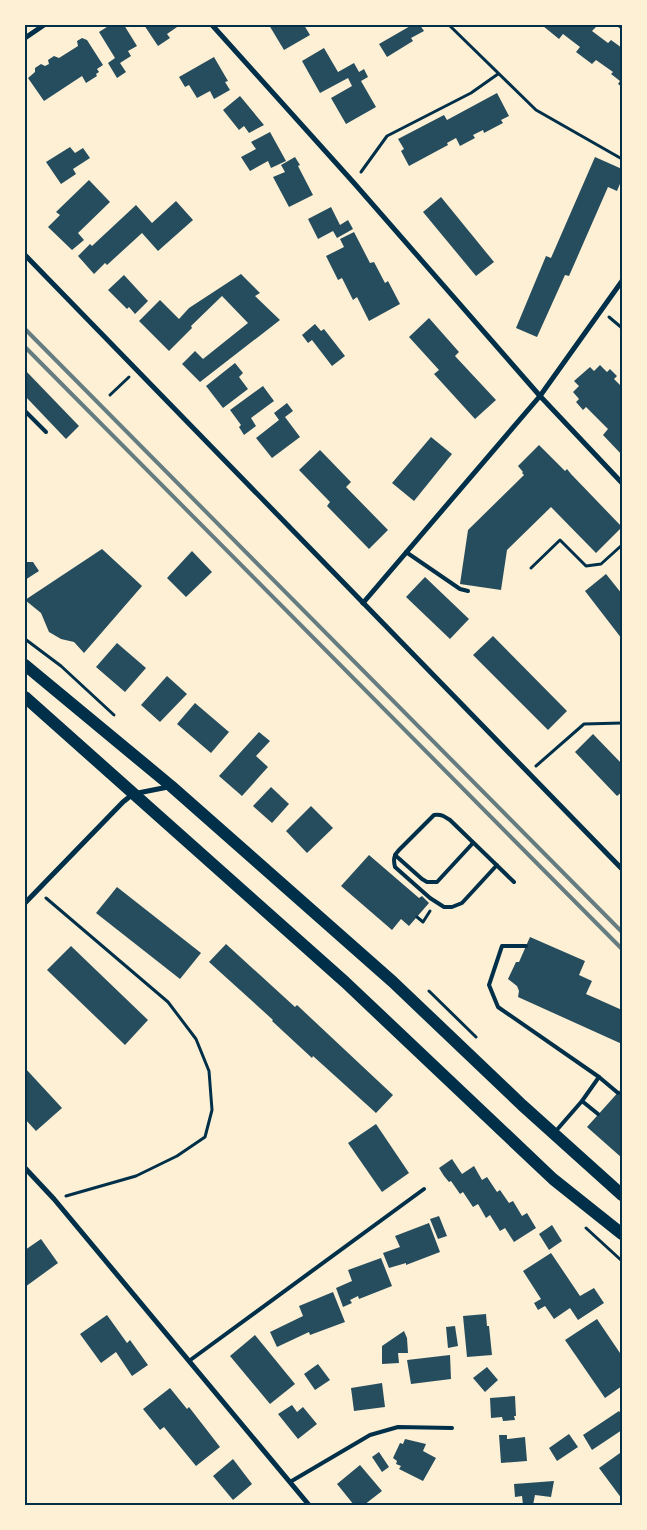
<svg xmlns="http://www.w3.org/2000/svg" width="647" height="1530" font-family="'DM Sans',sans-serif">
	<rect width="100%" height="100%" fill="#fdf0d5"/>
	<g fill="#264d5e">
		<path d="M110,25H124L137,46L128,51L131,56L120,63L126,72L117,78L108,63L115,58L99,32Z"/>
		<path d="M144,25H180L167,34L170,38L158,46Z"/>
		<path d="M269,25H304L310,35L284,50Z"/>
		<path d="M412,25H420L424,31L411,38L413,41L387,57L379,44Z"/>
		<path d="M544,25H593L596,27L592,31L608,43L611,40L622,48V87L618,84L620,81L611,74L613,72L596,60L592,64L576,52L580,47L563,34L559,39L543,26Z"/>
		<path d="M82,38L87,40L103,65L97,69L99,72L96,74L97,76L86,83L82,76L44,101L28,78L35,72V68L41,64L45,66L49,64L48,60L54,56L59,58L78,46L77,41Z"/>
		<path d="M324,48L338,72L354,63L359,72L364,69L368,77L361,81L376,107L346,124L331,98L352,86L348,78L320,93L302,61Z"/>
		<path d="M214,57L228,81L225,82L230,90L214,99L210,91L197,98L189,85L185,87L179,77Z"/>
		<path d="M497,93L509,116L501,120L503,123L484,133L483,130L473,135L475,138L460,146L456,138L447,143L448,145L409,166L401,151L404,149L398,139L444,115L447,120Z"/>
		<path d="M240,96L264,125L249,133L244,126L239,130L223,110Z"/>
		<path d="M270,132L286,161L271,168L268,161L250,171L241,157L256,149L251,142Z"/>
		<path d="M70,147L75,153L83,148L90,158L73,169L76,174L61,184L46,162Z"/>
		<path d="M295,157L300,165L298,166L313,195L289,207L273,177L285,172L281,165Z"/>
		<path d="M595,157L622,169V179L617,191L608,187L569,276L565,275L537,337L516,328L546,256L551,258Z"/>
		<path d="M89,180L110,202L78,233L84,240L72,250L48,227L60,215L56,212Z"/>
		<path d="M441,197L494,262L476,276L423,212Z"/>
		<path d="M176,201L193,220L158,251L142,233L107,265L105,263L94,274L78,256L90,244L92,246L136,205L152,223Z"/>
		<path d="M331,207L340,225L348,220L353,229L337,238L333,231L318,239L308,219Z"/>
		<path d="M354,232L370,263L374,262L385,283L388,281L400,304L369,321L357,297L353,300L342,278L338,280L326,256L344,247L340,239Z"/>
		<path d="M241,274L260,293L255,296L280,320L200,382L182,364L195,351L203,359L248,323L222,296L191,326L192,328L169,351L139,321L160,300L179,319L189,308Z"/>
		<path d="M124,275L148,301L135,314L129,307L127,309L108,290Z"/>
		<path d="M429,318L459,352L455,356L496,400L475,419L434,374L439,370L409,337Z"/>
		<path d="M315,324L321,331L324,329L345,356L332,366L312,340L308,343L302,335Z"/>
		<path d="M235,363L243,373L239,377L248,389L223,408L206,386Z"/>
		<path d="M600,365L607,372L610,369L617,376L614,379L622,387V455L603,435L608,429L586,407L583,410L576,402L579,399L573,392L579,386L574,381L590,367L594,371Z"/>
		<path d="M25,370L79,426L66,439L25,396Z"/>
		<path d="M263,386L274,401L251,418L256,426L244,435L239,427L241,425L230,410Z"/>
		<path d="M287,403L293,411L285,417L300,437L272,458L256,438L279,420L274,413Z"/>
		<path d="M431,437L452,454L414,501L392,483Z"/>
		<path d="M539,445L565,471L567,469L571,474L622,527L596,553L551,507L507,550L501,590L460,584L468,530L524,475L522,473L523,472L518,466Z"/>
		<path d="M320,450L351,482L346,487L388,530L369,549L327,506L330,502L299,470Z"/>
		<path d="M102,549L142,586L84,653L74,642L61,639L49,632L41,613L25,600Z"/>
		<path d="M192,551L212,572L186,597L167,578Z"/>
		<path d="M25,562H33L39,571L25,580Z"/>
		<path d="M606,574L622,594V639L585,591Z"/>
		<path d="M425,577L469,619L450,639L406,597Z"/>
		<path d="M493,636L567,711L548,730L473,655Z"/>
		<path d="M117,643L146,668L125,692L96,667Z"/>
		<path d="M167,676L187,694L160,722L141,705Z"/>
		<path d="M195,703L229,732L211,753L177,724Z"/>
		<path d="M259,732L270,741L256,756L268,767L242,796L219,776Z"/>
		<path d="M593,734L622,764V792L617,796L575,752Z"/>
		<path d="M271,787L289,804L272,823L253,806Z"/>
		<path d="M311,806L333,828L307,853L286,831Z"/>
		<path d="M369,855L419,898L422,896L429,903L409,926L401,919L392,930L341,886Z"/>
		<path d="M117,887L201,953L180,979L96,913Z"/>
		<path d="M530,937L585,961L579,975L592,981L586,994L622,1010V1044L518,997L519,991L517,986L508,979L516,962H519Z"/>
		<path d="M226,944L295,1007L297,1005L393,1095L376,1113L313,1056L312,1058L272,1021L273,1020L209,962Z"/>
		<path d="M71,946L148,1020L125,1045L47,970Z"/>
		<path d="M25,1068L62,1108L36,1131L25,1119Z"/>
		<path d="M622,1088V1158L587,1127Z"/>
		<path d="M376,1124L409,1173L382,1192L348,1143Z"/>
		<path d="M452,1159L462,1174L474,1166L482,1180L487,1177L497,1192L500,1190L509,1203L513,1201L522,1216L527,1213L536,1228L514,1242L505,1228L500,1231L490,1215L486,1218L478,1204L473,1207L463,1192L460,1194L451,1181L449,1182L444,1176L439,1168Z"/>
		<path d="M439,1216L447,1236L438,1239L430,1219Z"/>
		<path d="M429,1223L440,1252L406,1265V1263L389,1268L383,1253L400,1247L395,1236Z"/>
		<path d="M552,1225L562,1241L549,1250L539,1234Z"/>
		<path d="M41,1239L58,1263L25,1287V1250Z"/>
		<path d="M551,1253L580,1296L594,1288L604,1303L578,1320L570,1308L554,1319L545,1306L538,1310L534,1303L541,1299L523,1271Z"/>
		<path d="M381,1258L392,1286L359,1299L358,1296L350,1300L352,1303L343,1307L336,1288L352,1281L348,1270Z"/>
		<path d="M333,1292L345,1322L310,1335L309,1332L277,1347L270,1332L303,1316L299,1306Z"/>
		<path d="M486,1314L487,1326H489L492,1355L467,1357L463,1316Z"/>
		<path d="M107,1315L127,1343L130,1340L148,1365L132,1376L116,1352L101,1363L80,1334Z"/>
		<path d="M597,1319L622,1356V1386L605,1398L565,1340Z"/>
		<path d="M455,1326L458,1346L448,1348L446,1327Z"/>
		<path d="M404,1331L407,1338L408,1353H398L399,1363L382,1364V1346Z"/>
		<path d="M255,1335L295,1384L270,1404L230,1356Z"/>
		<path d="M450,1355L451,1379L411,1384L407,1360Z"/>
		<path d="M318,1364L330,1380L315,1390L304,1374Z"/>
		<path d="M487,1367L498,1380L485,1392L473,1378Z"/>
		<path d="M382,1383L385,1407L354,1411L351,1388Z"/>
		<path d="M170,1388L187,1409L189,1407L220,1447L196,1466L164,1427L160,1430L143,1409Z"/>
		<path d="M515,1396L516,1416H514L515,1420L503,1421L502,1417L491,1418L490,1398Z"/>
		<path d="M292,1405L297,1412L303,1407L317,1424L298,1439L278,1414Z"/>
		<path d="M619,1411L622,1415V1430L592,1450L583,1435Z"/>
		<path d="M569,1434L578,1447L557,1461L549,1448Z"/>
		<path d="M499,1435H507V1439L525,1437L527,1461L501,1463Z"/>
		<path d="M405,1439L426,1444L423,1451L436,1458L423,1481L399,1469L401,1466L396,1464L397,1461L393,1458L400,1443L403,1444Z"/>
		<path d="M379,1452L389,1467L382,1472L372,1457Z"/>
		<path d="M620,1453L622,1456V1499L599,1468Z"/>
		<path d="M233,1459L252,1484L233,1500L213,1476Z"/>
		<path d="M360,1465L382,1491L364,1505H354L337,1484Z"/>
		<path d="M554,1481L551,1497L535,1495L533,1505H523L522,1496L515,1497L514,1484Z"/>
	</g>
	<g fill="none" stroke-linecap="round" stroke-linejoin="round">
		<g stroke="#003049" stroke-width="3">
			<path d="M449,25L536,110L622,159"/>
			<path d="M618,25L622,28"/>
			<path d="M361,172L387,136L471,93L498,74"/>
			<path d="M609,317L622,328"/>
			<path d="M110,395L129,377"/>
			<path d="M531,568L560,540L586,566L601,564L622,545"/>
			<path d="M25,639L61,666L114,715"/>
			<path d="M536,766L584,724L622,723"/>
			<path d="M46,898L168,1002L196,1039L209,1071L212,1110L205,1137L177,1156L136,1176L66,1196"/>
			<path d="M417,917L423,922L430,911"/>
			<path d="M429,991L476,1037"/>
			<path d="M586,1228L622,1261"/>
		</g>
		<g stroke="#003049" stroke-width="4">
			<path d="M25,411L46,432"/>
			<path d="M406,552L460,589L468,591"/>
			<path d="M395,855L422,879L427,882H437L473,843"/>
			<path d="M497,865L462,903L452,907H444L430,898L395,867C393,859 394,855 399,850L434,815C441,814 444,816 450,820L514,882"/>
			<path d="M526,946H502L489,985L498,1007L599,1077L618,1093"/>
			<path d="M582,1101L598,1114"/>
			<path d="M555,1132L582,1101L599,1077"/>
			<path d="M189,1361L424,1189"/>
			<path d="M290,1482L370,1435L398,1427L452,1428"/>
		</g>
		<g stroke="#003049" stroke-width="5">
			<path d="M212,25L354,183L540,396L622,483"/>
			<path d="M25,38L44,25"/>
			<path d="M25,255L622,869"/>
			<path d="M363,603L540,396L622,281"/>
			<path d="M25,903L123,802L133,794L168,787"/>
			<path d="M25,1168L54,1199L309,1505"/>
		</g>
		<g stroke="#003049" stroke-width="12">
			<path d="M25,665L171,786L393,982L522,1105L622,1195"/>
			<path d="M25,697L345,982L553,1179L622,1234"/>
		</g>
		<g stroke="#657d81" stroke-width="4">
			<path d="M25,329L622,932"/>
			<path d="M25,347L622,949"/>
		</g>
	</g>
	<rect width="647" height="1530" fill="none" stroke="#fdf0d5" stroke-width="52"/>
	<rect x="26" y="26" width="595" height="1478" fill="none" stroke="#003049" stroke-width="2"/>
</svg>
